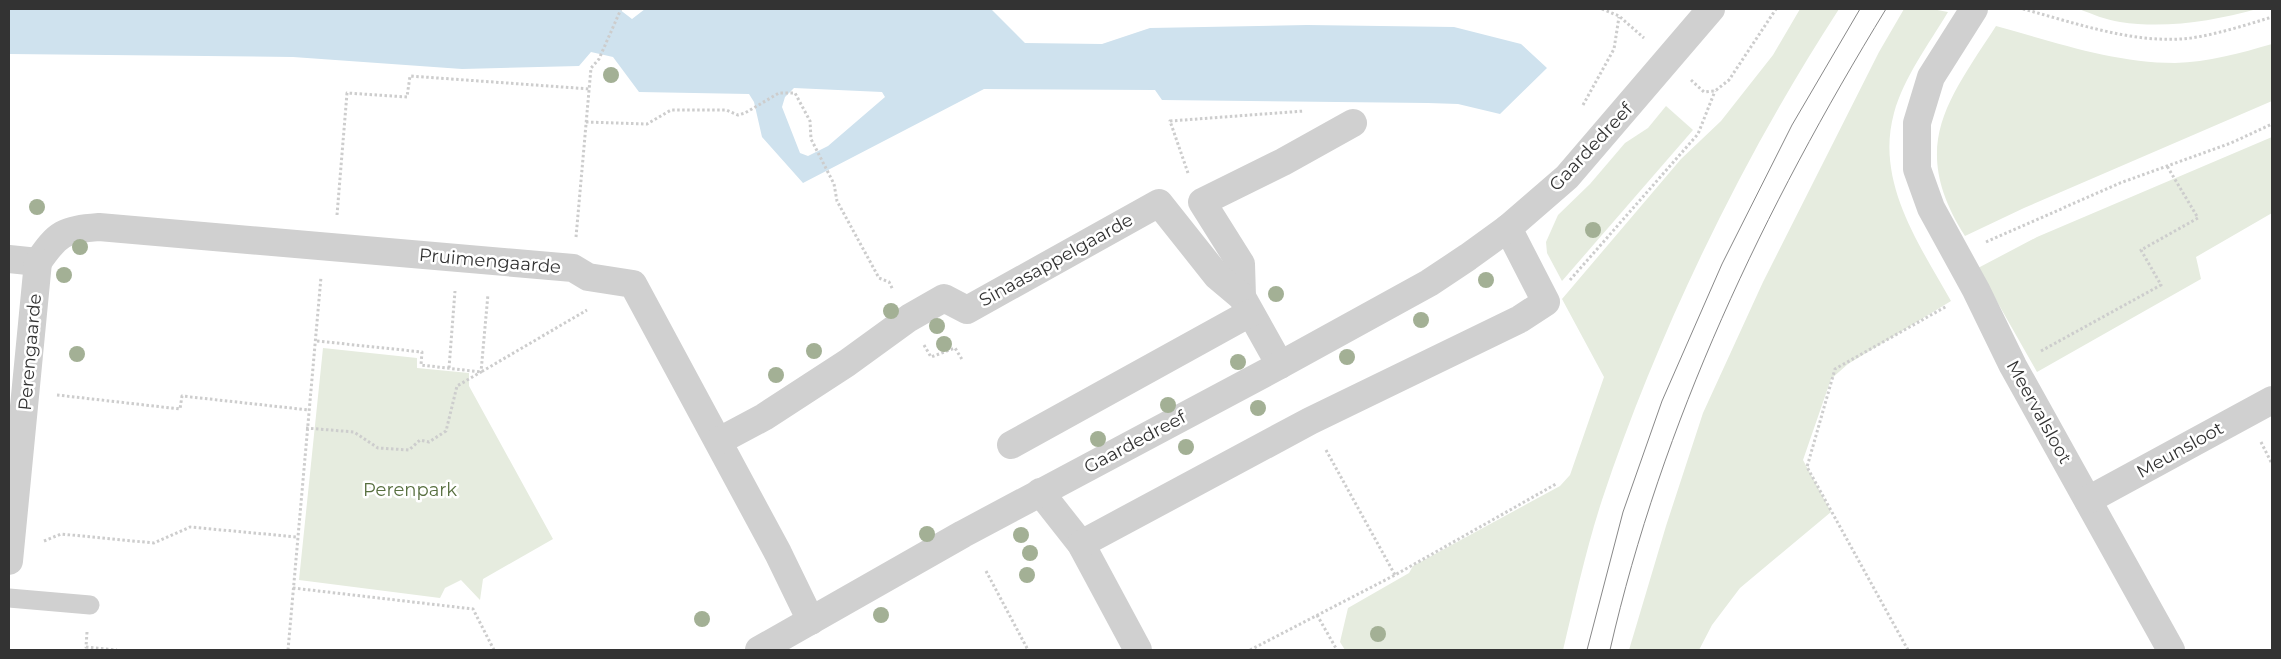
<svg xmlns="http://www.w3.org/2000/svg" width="2281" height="659" font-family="Montserrat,sans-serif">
	<rect width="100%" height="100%" fill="#fff"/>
	<g fill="#e6ecdf">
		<path d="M1800,9H1839C1742,158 1658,332 1602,500C1586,549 1575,600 1563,650H1345L1340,642L1348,608L1409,573L1413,566L1560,486L1570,475L1604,377L1562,299L1681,159L1721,121L1773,55Z"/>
		<path d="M1904,9H1932L1948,12C1929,44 1904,77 1894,113C1875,182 1919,244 1951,301L1848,364L1831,379L1803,460L1831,512L1740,588L1712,625L1699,650H1629L1666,526L1703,413L1763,282L1879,52Z"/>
		<path d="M2079,9H2257C2213,21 2166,29 2120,22C2106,20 2092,14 2079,9Z"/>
		<path d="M1996,26C2054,42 2114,63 2175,63C2208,62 2241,53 2272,44V101L2024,208L1965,236C1909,147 1946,103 1996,26Z"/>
		<path d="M1666,106L1693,130L1562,281L1547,253L1546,242L1558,215L1590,184L1625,143L1648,128Z"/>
		<path d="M2272,137V213L2196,257L2201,279L2037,372L1978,268L2037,237Z"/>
		<path d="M323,348L417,358V368L469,373V386L553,539L483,579L480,600L461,580L445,588L440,598L299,580Z"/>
	</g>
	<path fill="#cfe2ee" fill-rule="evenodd" d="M9,9H619L632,19L645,9H991L1025,43L1102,44L1150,28L1307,25L1454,27L1521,44L1547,68L1500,114L1458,104L1428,103L1162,100L1155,90L984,89L803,183L762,137L754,102L749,94L639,92L613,57L591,52L579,66L462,69L293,57L9,54ZM794,88L882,92L885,97L828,146L808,156L800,153L782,107L785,97Z"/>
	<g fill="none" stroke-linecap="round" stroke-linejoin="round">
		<g stroke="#cdcdcd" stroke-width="3" stroke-dasharray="2.5 2.5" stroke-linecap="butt">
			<path d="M1602,9L1619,16L1644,38"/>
			<path d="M2023,9C2076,23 2136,45 2191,38C2218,34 2246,25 2272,17"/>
			<path d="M1691,80L1704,92L1715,91L1729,80L1776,9"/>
			<path d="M1583,105L1614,49L1619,17"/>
			<path d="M586,122L647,124L671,110H726L738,115L745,113L779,93H795L810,121L811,139L834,184L837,201L879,278L889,282L893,290"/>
			<path d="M1188,173L1170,121L1304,111"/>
			<path d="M337,215L347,93L407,97L410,76L590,89"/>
			<path d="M576,237L591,68L599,59L621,9"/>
			<path d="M1986,242L2120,183L2231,143L2272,124"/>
			<path d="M1570,280L1698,134L1715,91"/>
			<path d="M317,341L422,352L421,365L481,372L587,310"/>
			<path d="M924,345L931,357L955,348L963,361"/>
			<path d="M2041,351L2161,285L2141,250L2198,218L2167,166"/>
			<path d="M449,368L455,291"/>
			<path d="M57,395L180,409L182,396L309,410"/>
			<path d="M306,428L354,432L378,448L409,450L420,440L429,442L446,431L457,386L481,372L488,294"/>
			<path d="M2261,442L2272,464"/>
			<path d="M1326,450L1395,575"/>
			<path d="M44,541L61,534L154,543L190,527L297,537"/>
			<path d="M986,571L1028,650"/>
			<path d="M293,588L473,609L494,650"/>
			<path d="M1317,615L1337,650"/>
			<path d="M87,632L86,647L117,650"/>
			<path d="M288,650L321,277"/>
			<path d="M1250,650L1395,575L1556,484"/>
			<path d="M1908,650L1807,467L1835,369L1947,306"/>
		</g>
		<path stroke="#d0d0d0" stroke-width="19" d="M9,598L90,605"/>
		<g stroke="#d0d0d0" stroke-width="28">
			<path d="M1974,9L1931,77L1917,123V169L1931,208L1976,290L2013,366L2171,650"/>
			<path d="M9,259L38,262C58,233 63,230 99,227L573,268L588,277L633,284L778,553L811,621"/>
			<path d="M1242,297L1241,264L1202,202L1283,162L1353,123"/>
			<path d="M719,441L764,417L847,363L909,318L944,298L967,310L1159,203L1217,276L1242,297L1280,365"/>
			<path d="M1011,445L1250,313"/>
			<path d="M1040,492L1081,544L1138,650"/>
			<path d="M2088,500L2272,400"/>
			<path d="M1081,544L1310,421L1520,319L1546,302L1508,228"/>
			<path d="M9,561L38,262"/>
		</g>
		<path stroke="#d0d0d0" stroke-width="28" d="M759,650L963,534L1280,365L1429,283L1468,257L1508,228L1567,177L1711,9"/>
		<g stroke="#888" stroke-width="1">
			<path d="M1587,650L1623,512L1662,401L1722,264L1792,125L1860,9"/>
			<path d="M1610,650C1662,422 1764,208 1886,9"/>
		</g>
	</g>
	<g fill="#a3b095">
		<circle cx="611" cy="75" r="8"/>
		<circle cx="37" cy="207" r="8"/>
		<circle cx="1593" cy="230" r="8"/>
		<circle cx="80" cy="247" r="8"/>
		<circle cx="64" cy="275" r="8"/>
		<circle cx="1486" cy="280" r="8"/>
		<circle cx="1276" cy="294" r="8"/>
		<circle cx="891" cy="311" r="8"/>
		<circle cx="1421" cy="320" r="8"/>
		<circle cx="937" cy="326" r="8"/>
		<circle cx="944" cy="344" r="8"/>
		<circle cx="814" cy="351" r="8"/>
		<circle cx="77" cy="354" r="8"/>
		<circle cx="1347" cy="357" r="8"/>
		<circle cx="1238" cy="362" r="8"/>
		<circle cx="776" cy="375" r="8"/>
		<circle cx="1168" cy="405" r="8"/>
		<circle cx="1258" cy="408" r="8"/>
		<circle cx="1098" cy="439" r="8"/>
		<circle cx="1186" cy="447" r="8"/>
		<circle cx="927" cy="534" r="8"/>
		<circle cx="1021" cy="535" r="8"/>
		<circle cx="1030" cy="553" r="8"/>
		<circle cx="1027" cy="575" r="8"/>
		<circle cx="881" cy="615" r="8"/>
		<circle cx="702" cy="619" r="8"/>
		<circle cx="1378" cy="634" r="8"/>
	</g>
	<g text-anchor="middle" stroke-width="5" stroke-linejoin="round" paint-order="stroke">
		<g font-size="18" fill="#333" stroke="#fff">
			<text transform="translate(1591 147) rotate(-47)" y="6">Gaardedreef</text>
			<text transform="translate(1056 260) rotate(-29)" y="6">Sinaasappelgaarde</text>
			<text transform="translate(490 261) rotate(5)" y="6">Pruimengaarde</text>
			<text transform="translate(30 352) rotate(-85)" y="6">Perengaarde</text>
			<text transform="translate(2039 412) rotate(61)" y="6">Meervalsloot</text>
			<text transform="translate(1135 442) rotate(-28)" y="6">Gaardedreef</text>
			<text transform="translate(2180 450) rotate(-29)" y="6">Meunsloot</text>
		</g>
		<g font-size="18" fill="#576f3f" stroke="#fff">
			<text x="410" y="496">Perenpark</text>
		</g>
	</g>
	<rect width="2281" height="659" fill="none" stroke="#333333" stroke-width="20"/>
</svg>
